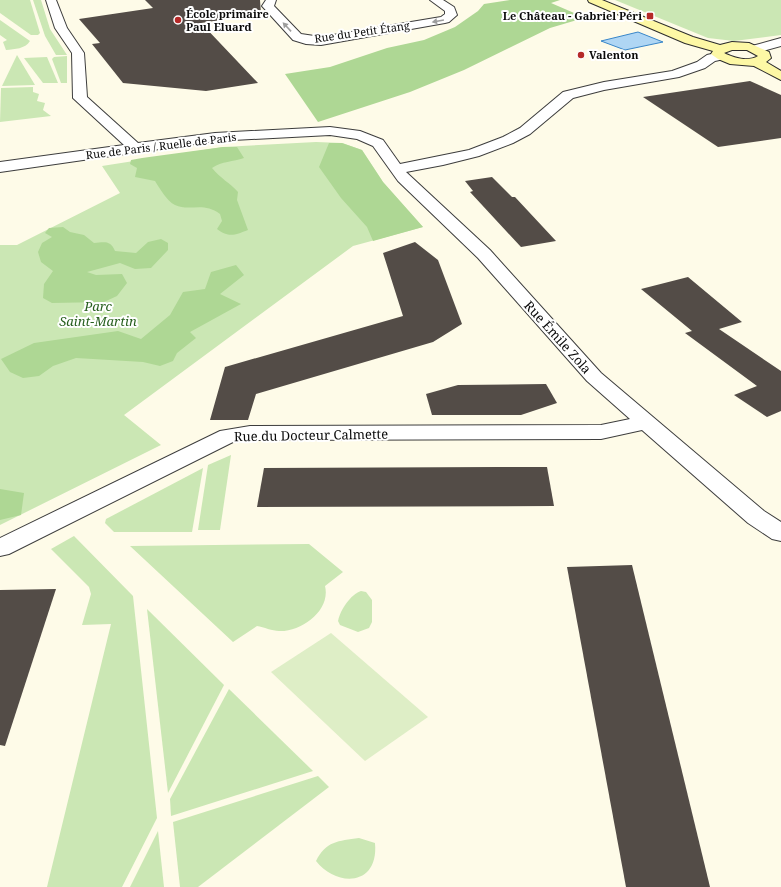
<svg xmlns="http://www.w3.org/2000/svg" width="781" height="887" font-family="'Noto Serif',serif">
	<rect width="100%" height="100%" fill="#fefbe8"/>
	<g fill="#cbe7b4">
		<path d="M0,0H30L40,33L38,35H31L0,13Z"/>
		<path d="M33,0H41L50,29L67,55H56L45,36Z"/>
		<path d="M615,0H781V35L734,41L708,38Z"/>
		<path d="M0,20L30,41C25,49 15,49 6,50L3,42L7,40L0,35Z"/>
		<path d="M17,55L35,85L2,86Z"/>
		<path d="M67,56V83H61L52,59L54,57Z"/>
		<path d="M47,57L58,83H43L24,58Z"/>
		<path d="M33,87V92L39,94L37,101L45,103L43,110L51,116L0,122L1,88Z"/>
		<path d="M316,142L342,143L362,150L383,182L423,227L353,246L124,415L161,445L0,525V245H17L120,193L102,166L223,147Z"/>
		<path d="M231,455L220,530H198L208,465Z"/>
		<path d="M203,468L192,532H114L105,523L106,519Z"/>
		<path d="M74,536L133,596L157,818L122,887H47L111,624L82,625L91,594L89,587L51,549Z"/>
		<path d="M309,544L343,572L325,586C331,610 302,632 279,631C272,631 264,627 257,626L233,642L130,546Z"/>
		<path d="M361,591L366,592L372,600V622L369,628L358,632L340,625L338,621C340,610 351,594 361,591Z"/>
		<path d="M147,609L224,685L168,793Z"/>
		<path d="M229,689L313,771L171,816L170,799Z"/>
		<path d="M318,776L329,787L198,887H180L173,822Z"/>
		<path d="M158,831L164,887H130Z"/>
		<path d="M359,838L375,843C379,887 336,887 316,861C326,841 338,841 359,838Z"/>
	</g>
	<g fill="#aed794">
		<path d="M510,0H560L551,3L595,22L577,20L550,28L464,70L410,92L318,122L285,74L330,67L387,48L424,40L455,27L478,11L484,4Z"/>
		<path d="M329,143H342L362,150L383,182L423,227L373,241L367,227L341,198L319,167Z"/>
		<path d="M223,147H237L244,158C233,162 222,161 212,168C220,178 230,183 238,192L237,200L248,230C235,235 229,238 217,229L222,221L220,214C203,201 190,212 175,205C167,201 160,189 155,181L135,177L137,168L130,164L131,160L142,158Z"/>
		<path d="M63,227L70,232L84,235L94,243C104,242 111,240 115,251L136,253L148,242L161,239L168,243V250L151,268L135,269L120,263L87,272L96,275L122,274L127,283L117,296L104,302L52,303L43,298L44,284L53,271L41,262L38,252L42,243L52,237L45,233L49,228Z"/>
		<path d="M236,265L244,275L220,294L241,304L190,332L196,338L177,353L173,361L160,366L143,362L76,358L53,366L39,376L23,378L10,372L1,359L34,343L118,331L141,339L170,315L183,292L205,289L211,272Z"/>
		<path d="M0,489L24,493L21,515L0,520Z"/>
	</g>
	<path fill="#deeec6" d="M331,633L428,717L365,761L271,672Z"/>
	<path fill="#afd6f4" stroke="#3886c9" d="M638,32L663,42L625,50L601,41Z"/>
	<g fill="#534c47">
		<path d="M145,0H260L261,14L201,23L258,83L206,91L123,83L92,44L100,43L79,19L153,8Z"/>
		<path d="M750,81L781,95V138L718,147L643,97Z"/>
		<path d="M492,177L512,197H515L556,241L521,247L470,192L473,191L465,181Z"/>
		<path d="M415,242L438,260L462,324L433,342L256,394L248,420H210L225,367L403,316L383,253Z"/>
		<path d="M688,277L742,322L719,329L781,371V411L767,417L734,395L757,386L685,333L692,331L641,289Z"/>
		<path d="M546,384L557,403L521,415H432L426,394L458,385Z"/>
		<path d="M497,467H547L554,506L257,507L264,468Z"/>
		<path d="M632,565L710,887H626L567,567Z"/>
		<path d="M56,589L5,746L0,745V590Z"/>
	</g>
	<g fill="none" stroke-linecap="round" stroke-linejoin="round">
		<g stroke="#3d3d3d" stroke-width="2">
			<g id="street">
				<path d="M46,0H56L67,28L84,53L87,97L138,143L215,133L330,127L360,131L383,140L400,164L469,150L503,137L520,128L563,92L604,82L672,71L697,62L707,55L720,52L724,53L726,56L724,59L715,61L705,68L679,77L604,90L573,98L530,134L513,143L479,156L443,165L406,172L490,250L601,373L764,511L781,522V541L772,539L748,523L642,430L601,439L250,440L233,442L9,554L0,556V538L220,431L250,426L601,425L630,419L587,381L478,258L398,181L373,146L357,139L330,135L215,141L0,172V162L124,145L73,98L72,53L55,28Z"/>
				<path d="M266,0H276L274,6L301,34L321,37L441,17L445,14V11L430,0H443L454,7L457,15L449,22L445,23L321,45L306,44L293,40L262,6Z"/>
				<path d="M781,38V46L756,53L750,49L752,46Z"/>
			</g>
		</g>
		<g stroke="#2c2c2c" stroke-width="2">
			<path id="secondary" d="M588,0H602L693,37L720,45L732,42L749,43L769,52L771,58L766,62L781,71V80L754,66L730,64L718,59L711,54L713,51L685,43L589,2ZM732,50H747L758,56C748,62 734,58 724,53Z"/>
		</g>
		<use href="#street" fill="#fff" fill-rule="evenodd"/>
		<use href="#secondary" fill="#fdf8a5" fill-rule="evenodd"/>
	</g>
	<defs><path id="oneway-solid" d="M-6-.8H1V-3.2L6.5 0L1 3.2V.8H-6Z"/></defs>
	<g fill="#9d9d9d">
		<use href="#oneway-solid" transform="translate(438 21) rotate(170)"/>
		<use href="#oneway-solid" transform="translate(287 27) rotate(-133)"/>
	</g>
	<g fill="#b52928" stroke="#fff" stroke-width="1.5">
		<rect x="646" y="12" width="8" height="8" rx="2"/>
		<circle cx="178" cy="20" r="4"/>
		<circle cx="581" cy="55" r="4"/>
	</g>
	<g text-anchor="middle" stroke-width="4" stroke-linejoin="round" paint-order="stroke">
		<g font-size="11" font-weight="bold" fill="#0a0a0a" stroke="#fff" text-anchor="start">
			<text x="186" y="18">École primaire<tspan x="186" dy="13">Paul Eluard</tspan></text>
			<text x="642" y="20" text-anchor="end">Le Château - Gabriel Péri</text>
			<text x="589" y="59">Valenton</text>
		</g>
		<g font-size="11" fill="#0a0a0a" stroke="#fff">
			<text transform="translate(362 32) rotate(-8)" y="4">Rue du Petit Étang</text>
			<text transform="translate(161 146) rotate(-7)" y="4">Rue de Paris / Ruelle de Paris</text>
		</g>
		<g font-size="13" font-style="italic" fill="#275f1e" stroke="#fff">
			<text x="98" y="311">Parc<tspan x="98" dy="15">Saint-Martin</tspan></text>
		</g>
		<g font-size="13" fill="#0a0a0a" stroke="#fff">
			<text transform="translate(558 337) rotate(48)" y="5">Rue Émile Zola</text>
			<text transform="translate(311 435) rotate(-1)" y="5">Rue du Docteur Calmette</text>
		</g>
	</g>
</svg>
